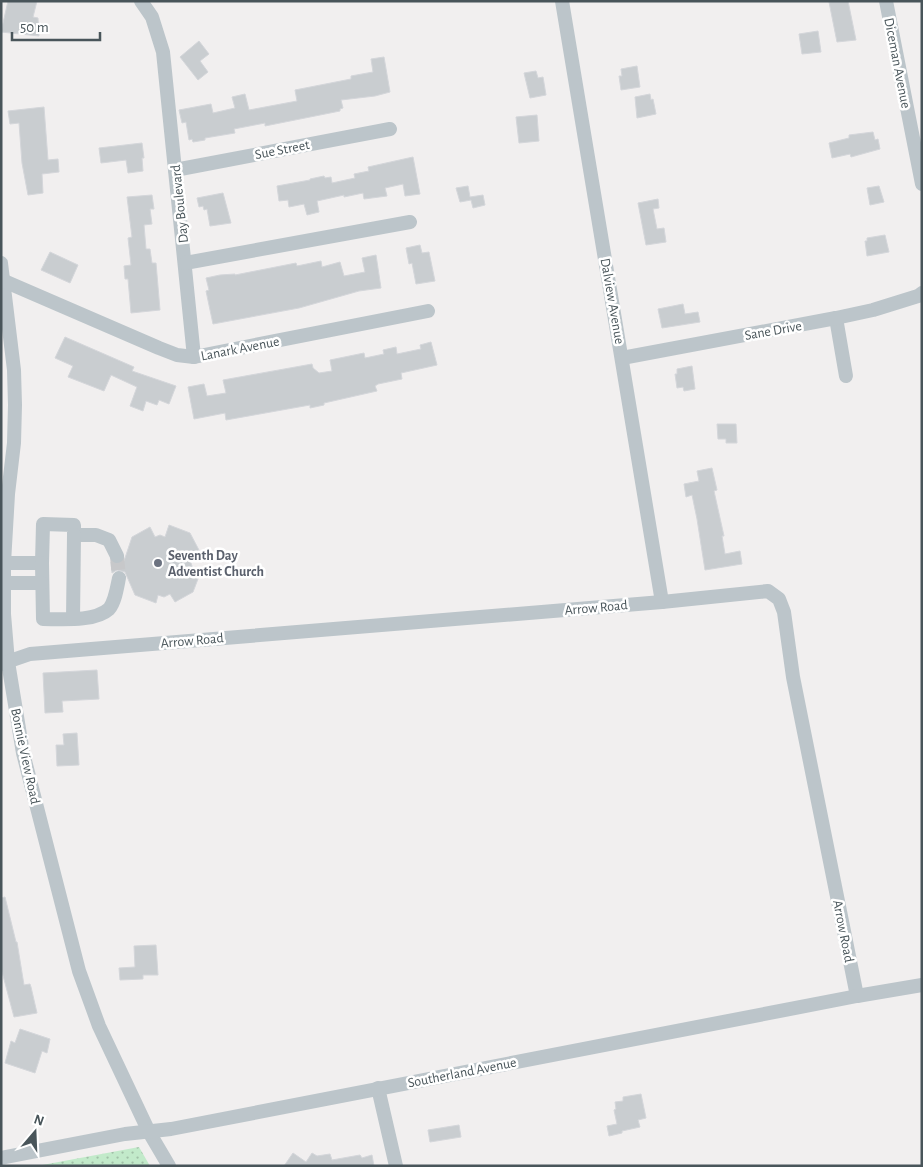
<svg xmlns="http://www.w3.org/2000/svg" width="923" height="1167" font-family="'Alegreya Sans',sans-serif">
	<defs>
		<pattern id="grass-dots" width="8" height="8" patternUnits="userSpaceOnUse" patternTransform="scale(1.25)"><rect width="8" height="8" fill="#c2eaca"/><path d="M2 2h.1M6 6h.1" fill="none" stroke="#a0c0a7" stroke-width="1.8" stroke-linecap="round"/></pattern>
	</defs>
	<rect width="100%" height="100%" fill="#f1efef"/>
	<path fill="url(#grass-dots)" d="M139,1147L150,1166H37Z"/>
	<g fill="#c9cdd0" stroke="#d4d6da">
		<path d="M8,1H37L33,17L38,18L39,36L1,32Z"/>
		<path d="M835,1H848L856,40L837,42L829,2Z"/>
		<path d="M818,31L821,52L802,54L799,34Z"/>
		<path d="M199,41L209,54L200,61L208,72L198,80L180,57Z"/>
		<path d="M384,57L390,92L375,96L341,100L343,108L340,109V111L265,126V123L234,129L235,133L205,138V140L193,142L192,139L189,140L186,122L182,123L179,110L211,104L213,113L235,108L232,97L245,94L249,110L297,101L295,90L351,79V76L373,72L371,59Z"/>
		<path d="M637,66L640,87L621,90L619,76H622L621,69Z"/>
		<path d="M536,71L538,78L543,77L546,95L530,98L524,73Z"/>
		<path d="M650,94L651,100L653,99L656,114L637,118L635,97Z"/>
		<path d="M44,107L48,160L58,159L59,172L42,174L43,193L28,195L22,163L19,123L10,124L8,111Z"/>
		<path d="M537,115L539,141L519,143L516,117Z"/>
		<path d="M873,132L875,140L878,139L880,149L851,157L850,154L832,158L829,143L849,138V135Z"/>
		<path d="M142,143L144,158H142L143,171L128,173L126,160L101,163L99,148Z"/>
		<path d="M413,157L420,194L405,196L403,184L385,188L387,196L364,199L363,193L344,197V195L317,201L319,212L307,215L304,204L289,207L288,200L279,201L277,186L310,180V179L324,176L325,178L331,177L332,183L355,178L354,174L369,171L368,167Z"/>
		<path d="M468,186L470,197L483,195L485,205L473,208L471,200L460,202L456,188Z"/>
		<path d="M879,186L884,202L870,205L867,188Z"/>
		<path d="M223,193L231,223L210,226L207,209L204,210L203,206L199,207L197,198Z"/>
		<path d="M152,195L154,209H150L152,224L144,225L146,249H150L152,263H156L160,310L131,313L128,279H125L124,266L131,265L128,238L132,237L127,197Z"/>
		<path d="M658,199L659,208L653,209L657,229L664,228L666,242L646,245L638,203Z"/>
		<path d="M885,235L889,252L867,256L865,241H867V238Z"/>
		<path d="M420,245L422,253L429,252L435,281L416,284L412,263L409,264L406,248Z"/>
		<path d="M50,252L78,265L70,283L41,270Z"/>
		<path d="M376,255L381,288L359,291L299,308L213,324L206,291L209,290L206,278L220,275L235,274V275L296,263L297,266L321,261L322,267L340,262L344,276L365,272L362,258Z"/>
		<path d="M683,304L685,314L698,312L700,322L662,328L658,309Z"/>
		<path d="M65,337L134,367L132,371L176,386L169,404L159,400L157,405L146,401L143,411L130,406L137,387L111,375L104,391L68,377L73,366L55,358Z"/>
		<path d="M431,342L437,365L401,373L402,379L378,384L375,386L377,391L324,403V405L310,408V405L226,420L225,413L194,419L188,387L204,384L207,396L226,393L223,380L312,364L313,368L319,373L332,371L330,360L364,353L365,358L384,354L383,350L396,347L397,354L421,349L420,345Z"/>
		<path d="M692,366L695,389L684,391L683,387L677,388L675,374H677V369Z"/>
		<path d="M717,424H736L737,443H726V439H718Z"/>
		<path d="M712,468L717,490L714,491L724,536H722L725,554L740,551L742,564L705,570L697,519L692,495L686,497L684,484L699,481L697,471Z"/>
		<path d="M169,525L190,533L200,552L189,557L193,569L201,571L193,592L175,602L170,594L164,597L158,595L156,603L135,595L125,572L117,570L112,573L111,562L117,565L124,561L132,537L150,527L155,537L160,535L165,537Z"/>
		<path d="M97,670L99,699L62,701L63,712L45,713L43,673Z"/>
		<path d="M77,733L79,765L57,766L56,745H64L63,734Z"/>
		<path d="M5,897L16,942H17L24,985L30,984L31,987L37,1013L14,1017L1,968V898Z"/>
		<path d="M156,945L158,975H143V979L120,980L119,968L135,967L134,946Z"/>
		<path d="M20,1029L50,1039L47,1053L42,1051L35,1073L5,1063L11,1041L15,1043Z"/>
		<path d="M641,1094L646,1118L638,1120L640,1127L622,1131V1133L609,1136L607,1126L617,1124L614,1110L616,1109L615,1102L623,1101V1097Z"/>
		<path d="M459,1125L461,1137L430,1142L428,1130Z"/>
		<path d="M293,1153L306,1162L312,1153L317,1156L330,1154L332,1160L360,1155L362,1158L372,1155L374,1166H284Z"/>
	</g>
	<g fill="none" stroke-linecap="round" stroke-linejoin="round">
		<path stroke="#c7c8ca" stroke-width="14" stroke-dasharray="14 7" stroke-linecap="butt" d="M117,556L119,578"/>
		<g stroke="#bcc5ca" stroke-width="14">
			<path d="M141,1L152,17L163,52L194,357"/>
			<path d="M562,1L662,602"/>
			<path d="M886,1L922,184"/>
			<path d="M175,170L390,129"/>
			<path d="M1,263L14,370L15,405L14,443L8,494L4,563V614L8,662L23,753L79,971L99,1026L149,1132L169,1166"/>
			<path d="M185,263L410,222"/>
			<path d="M4,281L159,348L177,355L194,357L428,311"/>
			<path d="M836,318L846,376"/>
			<path d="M622,358L836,318L873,310L918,296L922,293"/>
			<path d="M4,563H42L43,524L74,525V535H96L109,540L117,556"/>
			<path d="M42,563L43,619C61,619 95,622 109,609C115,602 117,588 119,578"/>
			<path d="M3,583H42"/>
			<path d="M73,619L74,535"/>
			<path d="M1,664L30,654L662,602L768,591L779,599L784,612L793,677L857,996"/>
			<path d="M378,1088L396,1166"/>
			<path d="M1,1158L125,1134L171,1129L857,996L922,985"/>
		</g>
	</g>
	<circle fill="#6b7280" stroke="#fff" stroke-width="2" cx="158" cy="563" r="5"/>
	<g text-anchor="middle" stroke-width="5" stroke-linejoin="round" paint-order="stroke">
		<g font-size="14" fill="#49555a" stroke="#fff">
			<text transform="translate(898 63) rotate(79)" y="5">Diceman Avenue</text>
			<text transform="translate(282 149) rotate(-11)" y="5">Sue Street</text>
			<text transform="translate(179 204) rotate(-96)" y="5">Day Boulevard</text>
			<text transform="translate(613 301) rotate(80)" y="5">Dalview Avenue</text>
			<text transform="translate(773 330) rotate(-10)" y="5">Sane Drive</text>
			<text transform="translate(240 348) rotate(-11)" y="5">Lanark Avenue</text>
			<text transform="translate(596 607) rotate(-5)" y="5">Arrow Road</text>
			<text transform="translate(192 640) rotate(-5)" y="5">Arrow Road</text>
			<text transform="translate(26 756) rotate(78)" y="5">Bonnie View Road</text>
			<text transform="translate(844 931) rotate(79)" y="5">Arrow Road</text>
			<text transform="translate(462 1072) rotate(-11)" y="5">Southerland Avenue</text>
		</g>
		<g font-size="14" font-weight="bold" fill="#5b616d" stroke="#fff" text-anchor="start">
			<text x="168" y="560">Seventh Day<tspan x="168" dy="16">Adventist Church</tspan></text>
		</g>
	</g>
	<rect width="923" height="1167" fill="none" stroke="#49555a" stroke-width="5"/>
	<g transform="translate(35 1132) rotate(19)" stroke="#ffffff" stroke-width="4" paint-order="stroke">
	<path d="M0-4L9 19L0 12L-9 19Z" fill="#49555a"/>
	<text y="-8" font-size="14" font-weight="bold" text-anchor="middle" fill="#49555a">N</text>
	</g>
	<path d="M12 32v8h88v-8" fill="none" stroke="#49555a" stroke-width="2.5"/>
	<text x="20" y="32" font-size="15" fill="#49555a" stroke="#ffffff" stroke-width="4" paint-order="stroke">50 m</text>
</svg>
